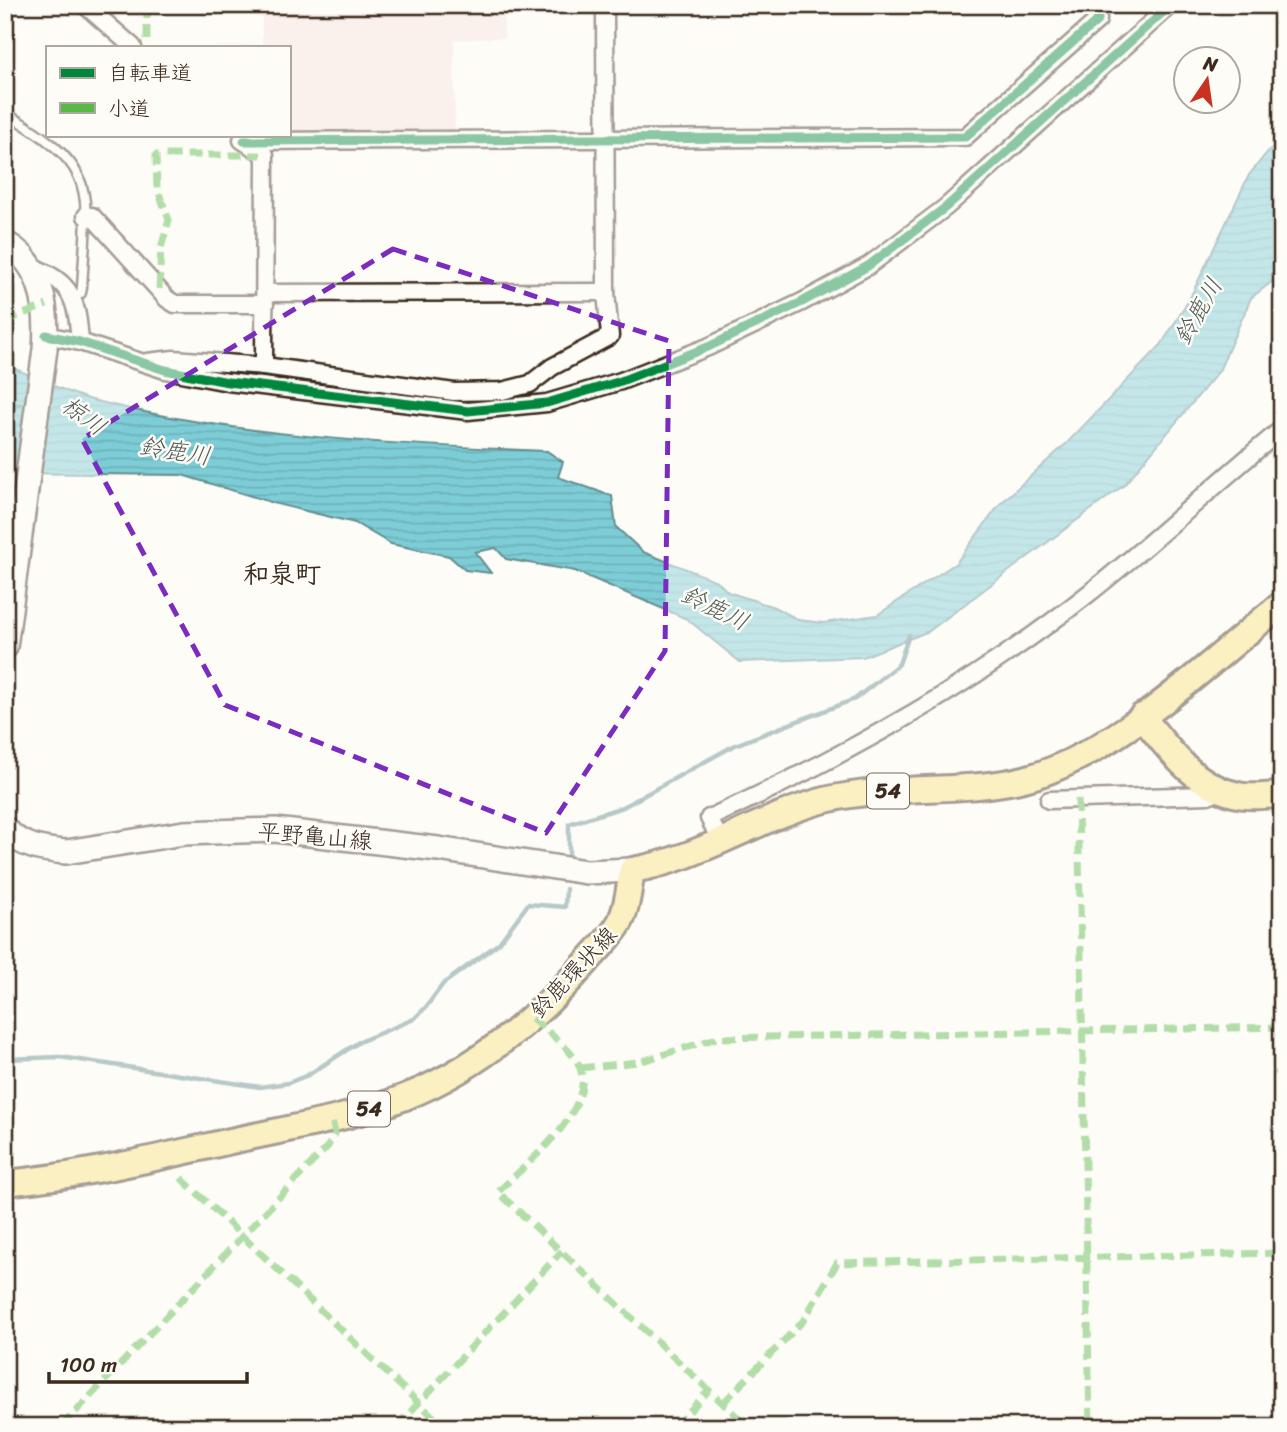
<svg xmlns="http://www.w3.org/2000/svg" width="1287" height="1432" font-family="Sriracha,'Klee One',sans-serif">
	<defs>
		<pattern id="water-rules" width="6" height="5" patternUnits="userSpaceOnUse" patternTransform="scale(1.75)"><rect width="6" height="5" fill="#7dcdd7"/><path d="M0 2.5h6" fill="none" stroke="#6db0b8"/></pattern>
	</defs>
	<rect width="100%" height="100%" fill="#fdfcf7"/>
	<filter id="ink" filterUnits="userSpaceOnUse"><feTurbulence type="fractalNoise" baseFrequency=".0143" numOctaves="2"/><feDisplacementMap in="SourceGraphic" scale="14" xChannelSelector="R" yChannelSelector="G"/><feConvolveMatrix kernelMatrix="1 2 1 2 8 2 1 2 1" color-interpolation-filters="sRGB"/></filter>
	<g filter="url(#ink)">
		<path fill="#f6e5dd" d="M262,5H504V38L454,40L455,132L289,134V47H212L262,44Z"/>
		<path fill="url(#water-rules)" stroke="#638c8d" stroke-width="2" d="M1282,141V274L1251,298L1219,371L1124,485L929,631L863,657L740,662L687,619L575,571L506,559L496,548L475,552L491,573L465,570L449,556L391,544L355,523L277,504L182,475L5,473V412L21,404L5,403V367L8,366C36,377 64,392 92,400C238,437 397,445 547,451L563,462L558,477L612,496L616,527L643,552L717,581L728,592L774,607L799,620L823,623L877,615L956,563L1000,504L1068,442L1161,345L1189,300L1249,175L1269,150Z"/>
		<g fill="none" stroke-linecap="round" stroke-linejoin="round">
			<g stroke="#638c8d" stroke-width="4.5">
				<path d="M569,854V824L623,807L735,745L855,699L899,664L909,635"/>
				<path d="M5,1059L60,1057L260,1087L288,1083L308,1075L359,1042L414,1019L426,1007L443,984L499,943L528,904L565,907L566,889"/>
			</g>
			<g stroke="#3b2a1e" stroke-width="13">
				<path id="service" d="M5,113C99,168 88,186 82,287L81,293L74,297"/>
			</g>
			<g stroke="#3b2a1e" stroke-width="21">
				<g id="minor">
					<path d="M85,5L133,47"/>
					<path d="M242,140L265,155L264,366"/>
					<path d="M244,141L965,137L1098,20L1097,5"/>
					<path d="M86,216H92L167,299L175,304H265"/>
					<path d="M29,266C72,280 77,300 80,342"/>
					<path d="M265,293L606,292"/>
					<path d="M46,335L80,342L165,370L228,382L468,411L547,403L621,381L708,347L802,302L868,266L946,207L1171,5"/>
					<path d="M147,362L174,359L264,366L454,392L502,391L530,384L552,367L610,336L606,292L605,5"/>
					<path d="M1049,800L1208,795L1221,790"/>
					<path d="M721,842L709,818C842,758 973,685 1088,594C1154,542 1216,483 1282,429"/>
				</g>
			</g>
			<g stroke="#3b2a1e" stroke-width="28">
				<g id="secondary">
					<path d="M5,243C44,264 48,310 45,349L5,647"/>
					<path d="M5,829C22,847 43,850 66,852L184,833L275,830L438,849L586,872L632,870"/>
				</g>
			</g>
			<g stroke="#3b2a1e" stroke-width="30">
				<g id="primary">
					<path d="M1142,716C1168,749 1194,786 1238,795C1251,798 1268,795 1282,795"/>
					<path d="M5,1183C84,1176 163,1156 240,1139C295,1127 352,1118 405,1097C476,1069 535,1020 586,963C597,950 612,937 620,922C628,906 629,887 632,870C701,859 758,817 825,800C887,785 952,793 1015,781C1107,763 1209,662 1282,604"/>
				</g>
			</g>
			<use href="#service" stroke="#fdfcf7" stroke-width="8"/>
			<use href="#minor" stroke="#fdfcf7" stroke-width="16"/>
			<use href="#secondary" stroke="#fdfcf7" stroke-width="23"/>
			<use href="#primary" stroke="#f6e281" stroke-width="24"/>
			<g stroke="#58b947" stroke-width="7" stroke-dasharray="14 7" stroke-linecap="butt">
				<path d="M147,5V47"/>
				<path d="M159,289L161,248L169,220L157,188L156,155H261"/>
				<path d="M5,321L47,305"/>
				<path d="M1078,799L1090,1427"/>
				<path d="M532,1018C546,1031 565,1044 576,1060C605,1104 526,1163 498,1192L748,1427"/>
				<path d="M580,1068L639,1062L717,1038L1282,1027"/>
				<path d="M181,1178L444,1427"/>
				<path d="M723,1403L803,1321L837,1263L1282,1253"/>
				<path d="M61,1427L328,1146L335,1134L332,1119"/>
				<path d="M396,1427L562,1251"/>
				<path d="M675,1427L709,1390"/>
			</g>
			<g stroke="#fdfcf7" stroke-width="13">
				<g id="cycleway">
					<path d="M244,141L965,137L1098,20L1097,5"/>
					<path d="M46,335L80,342L165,370L228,382L468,411L547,403L621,381L708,347L802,302L868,266L946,207L1171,5"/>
				</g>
			</g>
			<use href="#cycleway" stroke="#00873e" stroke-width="9"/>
		</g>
	</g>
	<path d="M0 0H1287V1432H0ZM393,249L669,341L665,651L546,833L225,705L82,439Z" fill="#fdfcf7" fill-opacity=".55" fill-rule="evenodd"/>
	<path fill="none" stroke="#7b2cbf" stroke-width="5" stroke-dasharray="14 9" stroke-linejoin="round" d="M393,249L669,341L665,651L546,833L225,705L82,439Z"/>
	<g text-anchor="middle" stroke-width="5" stroke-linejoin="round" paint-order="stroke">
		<g fill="#fdfcf7" stroke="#75695f" stroke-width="2">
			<rect x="867" y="773.5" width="42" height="35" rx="5"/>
			<rect x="348" y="1091.5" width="42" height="35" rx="5"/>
		</g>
		<g font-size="21" font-weight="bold" fill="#3b2a1e">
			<text x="888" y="798">54</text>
			<text x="369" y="1116">54</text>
		</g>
		<g font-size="23" fill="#3b2a1e" stroke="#fdfcf7">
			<text transform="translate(315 836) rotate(5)" y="8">平野亀山線</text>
			<text transform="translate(573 972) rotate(-47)" y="8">鈴鹿環状線</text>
		</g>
		<g font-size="24" font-style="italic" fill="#4f5b56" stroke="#fdfcf7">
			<text transform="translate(1198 311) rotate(-60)" y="8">鈴鹿川</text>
			<text transform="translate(84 416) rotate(36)" y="8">椋川</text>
			<text transform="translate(175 451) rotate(9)" y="8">鈴鹿川</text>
			<text transform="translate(715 608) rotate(26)" y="8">鈴鹿川</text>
		</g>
		<g font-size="26" font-weight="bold" fill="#3b2a1e" stroke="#fdfcf7">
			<text x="282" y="583">和泉町</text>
		</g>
	</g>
	<rect width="1287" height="1432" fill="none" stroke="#fdfcf7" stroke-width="28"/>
	<rect x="14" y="14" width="1259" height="1404" fill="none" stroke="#3b2a1e" stroke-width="2.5" filter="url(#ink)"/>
	<rect x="46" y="46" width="245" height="91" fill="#fdfcf7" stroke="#afa8a0" stroke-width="2"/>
	<rect x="60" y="68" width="35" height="10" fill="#00873e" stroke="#afa8a0" stroke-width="2"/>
	<text x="108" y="80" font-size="21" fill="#3b2a1e">自転車道</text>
	<rect x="60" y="103" width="35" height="10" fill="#58b947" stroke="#afa8a0" stroke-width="2"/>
	<text x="108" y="116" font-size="21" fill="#3b2a1e">小道</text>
	<g transform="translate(1207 80) rotate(13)"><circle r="33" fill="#fdfcf7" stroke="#afa8a0" stroke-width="2"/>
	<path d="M0-5L12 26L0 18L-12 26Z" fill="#c8321e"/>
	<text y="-10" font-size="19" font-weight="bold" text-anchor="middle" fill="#3b2a1e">N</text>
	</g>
	<path d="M49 1372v10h198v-10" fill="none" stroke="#3b2a1e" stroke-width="3.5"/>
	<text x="60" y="1372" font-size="21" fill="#3b2a1e" stroke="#fdfcf7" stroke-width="5" paint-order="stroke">100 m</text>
</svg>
